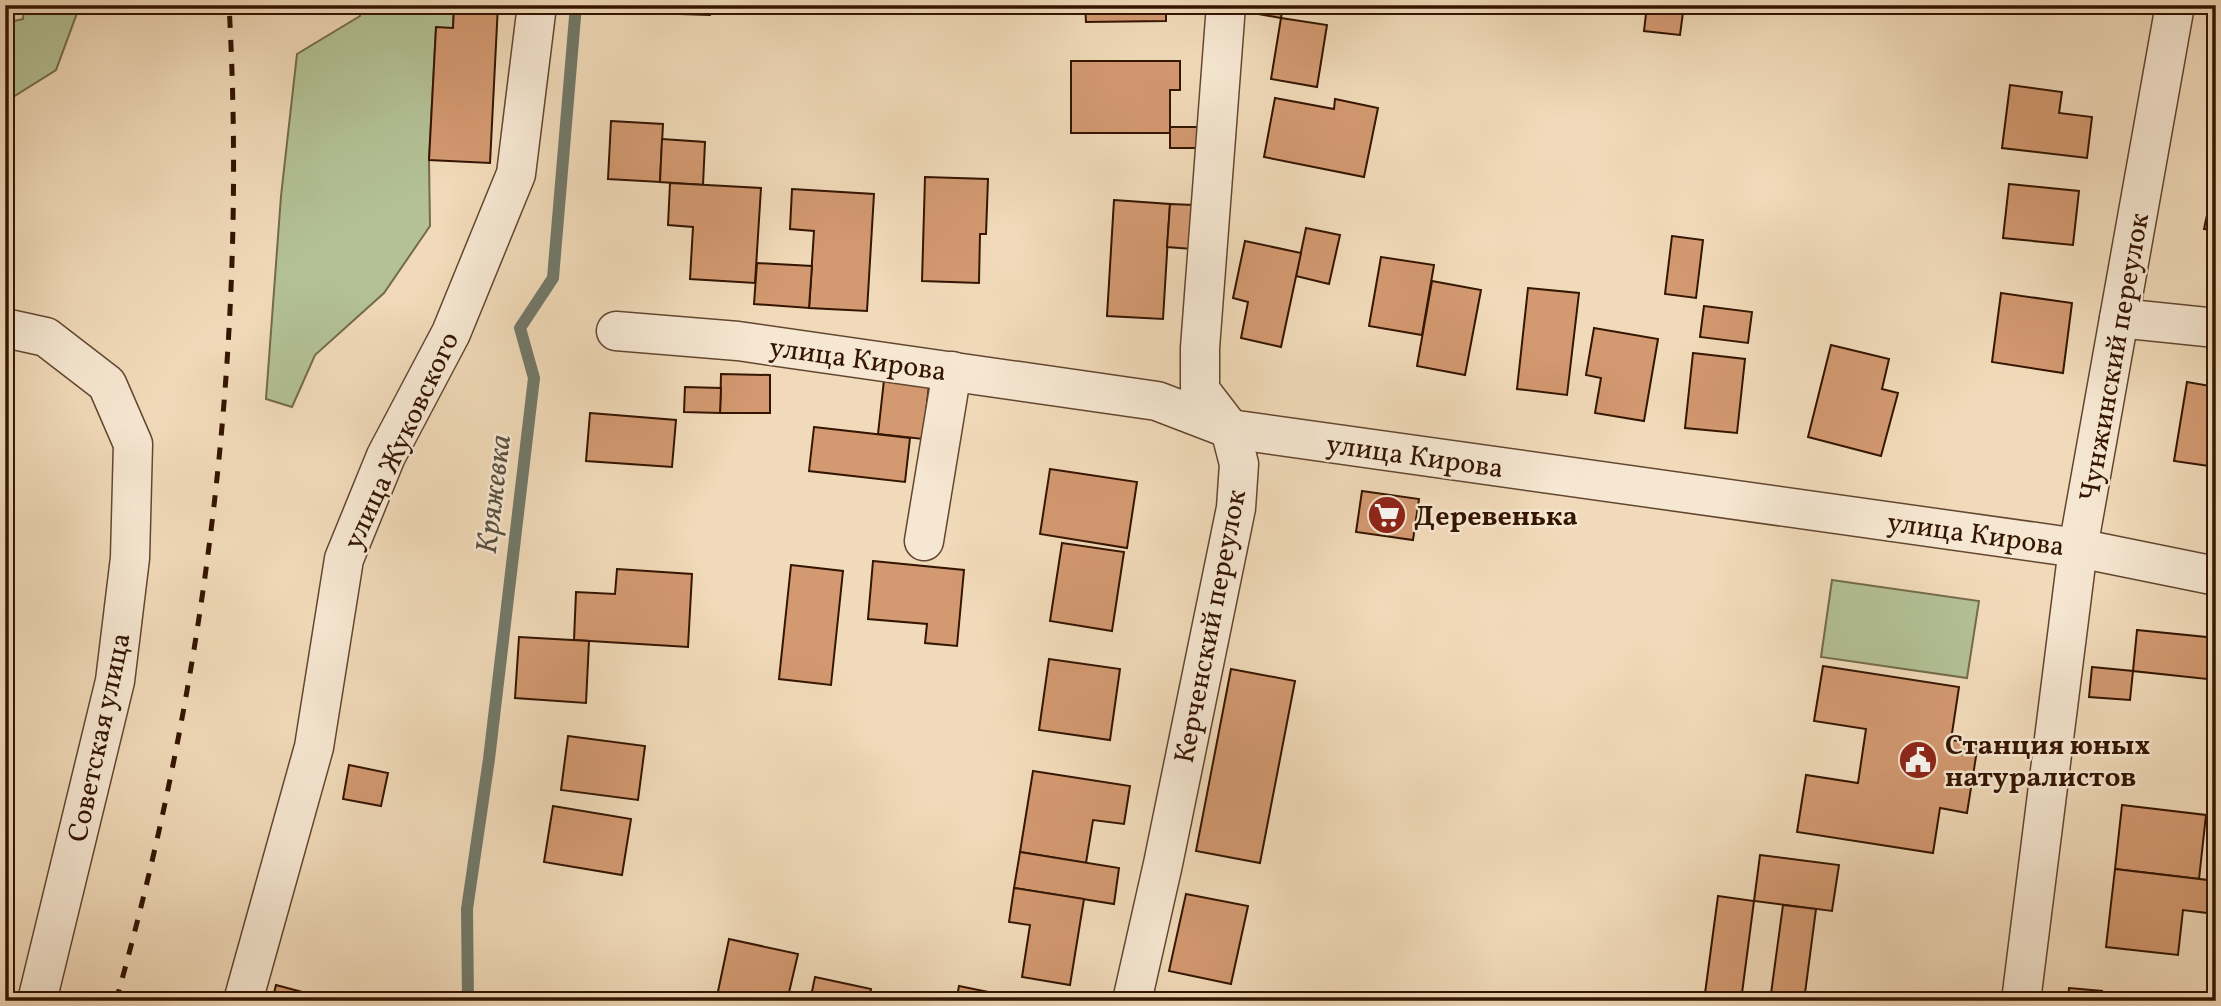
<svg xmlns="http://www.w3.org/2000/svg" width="2221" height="1006" font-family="Vollkorn,serif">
	<rect width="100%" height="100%" fill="#f1dab9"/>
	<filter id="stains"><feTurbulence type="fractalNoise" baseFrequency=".00286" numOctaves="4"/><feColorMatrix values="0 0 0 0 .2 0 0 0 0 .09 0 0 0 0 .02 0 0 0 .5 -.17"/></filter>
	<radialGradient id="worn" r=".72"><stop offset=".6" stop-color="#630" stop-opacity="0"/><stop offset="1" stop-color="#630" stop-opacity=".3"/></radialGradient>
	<g fill="#b3c195" stroke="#746b4b" stroke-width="2">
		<path d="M24,5H80L56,70L5,102V23L23,19Z"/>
		<path d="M361,5H454L453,28H436L429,160L430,226L384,293L315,355L292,407L266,399L281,196L297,54L360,16Z"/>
		<path d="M1832,580L1979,601L1967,678L1821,657Z"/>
	</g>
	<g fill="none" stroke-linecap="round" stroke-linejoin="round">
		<path stroke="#727969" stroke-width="12" d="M468,1001L467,909L489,759L534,378L520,328L553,278L576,5"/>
	</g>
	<g fill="#d39971" stroke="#341501" stroke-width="2">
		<path d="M454,5H498L490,163L429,160L436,27L453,28Z"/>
		<path d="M618,5H711L710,15L617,12Z"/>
		<path d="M1085,5H1166V21L1086,22Z"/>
		<path d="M1248,5H1283L1281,18L1247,12Z"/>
		<path d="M1647,5H1684L1680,35L1644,31Z"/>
		<path d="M1281,18L1327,25L1317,87L1271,79Z"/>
		<path d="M1071,61H1180V90H1170V133H1071Z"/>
		<path d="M2010,85L2062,92L2059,113L2092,117L2087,158L2002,148Z"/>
		<path d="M2216,97V120L2211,119Z"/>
		<path d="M1275,98L1334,109L1335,99L1378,108L1364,177L1264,157Z"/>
		<path d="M611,121L663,124L660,182L608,179Z"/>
		<rect x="1170" y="127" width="35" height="21"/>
		<path d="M662,139L705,142L703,185L660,182Z"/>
		<path d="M2216,174V231L2204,229Z"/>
		<path d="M925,177L988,179L986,234H980L979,283L922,281Z"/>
		<path d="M670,183L761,188L755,283L690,279L693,227L668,225Z"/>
		<path d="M2009,184L2079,191L2073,245L2003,238Z"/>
		<path d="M792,189L874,194L867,311L809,308L814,231L790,229Z"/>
		<path d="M1114,200L1170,204L1163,319L1107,316Z"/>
		<path d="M1170,204L1194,205L1192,249L1167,247Z"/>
		<path d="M1306,228L1340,235L1329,284L1296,276Z"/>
		<path d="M1672,236L1703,240L1696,298L1665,294Z"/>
		<path d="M1245,241L1301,253L1281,347L1241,338L1248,302L1233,298Z"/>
		<path d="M1381,257L1434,265L1422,335L1369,326Z"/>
		<path d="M757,263L812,266L809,308L754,304Z"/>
		<path d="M1432,281L1481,290L1465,375L1417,366Z"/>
		<path d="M1528,288L1579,293L1567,395L1517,389Z"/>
		<path d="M2001,293L2072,303L2063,373L1992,362Z"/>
		<path d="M1704,306L1752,312L1748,343L1700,337Z"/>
		<path d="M1594,328L1658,339L1644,421L1595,413L1601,378L1586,375Z"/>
		<path d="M1831,345L1889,359L1882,389L1898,393L1881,456L1808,437Z"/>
		<path d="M1693,353L1745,359L1737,433L1685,428Z"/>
		<path d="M721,374L770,375V413H720Z"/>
		<path d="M884,380L929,385L923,439L878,434Z"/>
		<path d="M2187,382L2216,387V467L2174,461Z"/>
		<path d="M685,387L721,388L720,413L684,412Z"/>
		<path d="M590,413L676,420L672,467L586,461Z"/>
		<path d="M814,427L910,438L905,482L809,471Z"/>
		<path d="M1050,469L1137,482L1127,548L1040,534Z"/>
		<path d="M1362,491L1419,499L1413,540L1356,532Z"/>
		<path d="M1062,543L1124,552L1112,631L1050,621Z"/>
		<path d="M873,561L964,570L957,646L925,643L927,624L868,619Z"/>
		<path d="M791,565L843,571L831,685L779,679Z"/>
		<path d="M617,569L692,574L688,647L574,640L576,592L615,594Z"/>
		<path d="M2137,630L2216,638V680L2133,671Z"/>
		<path d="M519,637L589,641L586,703L515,698Z"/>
		<path d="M1049,659L1120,669L1110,740L1039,730Z"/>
		<path d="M1823,666L1959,687L1951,740L1978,744L1967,813L1940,808L1933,853L1797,832L1806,775L1858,783L1866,729L1814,721Z"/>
		<path d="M2092,667L2133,671L2130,700L2089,697Z"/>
		<path d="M1231,669L1295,681L1260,863L1196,851Z"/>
		<path d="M568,736L645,746L638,800L561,790Z"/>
		<path d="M349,765L388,773L381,806L343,799Z"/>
		<path d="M1033,771L1130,786L1124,824L1093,820L1086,863L1020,852Z"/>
		<path d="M2122,805L2206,815L2199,879L2115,869Z"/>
		<path d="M553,806L631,819L622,875L544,862Z"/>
		<path d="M1020,852L1119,868L1114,904L1014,888Z"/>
		<path d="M1760,855L1839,865L1832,911L1754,901Z"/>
		<path d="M2115,869L2216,881V914L2183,910L2178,955L2106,947Z"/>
		<path d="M1014,888L1084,899L1070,985L1022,977L1030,925L1009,922Z"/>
		<path d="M1186,894L1248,906L1231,984L1169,971Z"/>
		<path d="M1718,896L1754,901L1741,1001H1704Z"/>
		<path d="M1783,905L1816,909L1804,1001H1770Z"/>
		<path d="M729,939L798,954L787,1001L758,995L756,1001H716Z"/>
		<path d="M815,977L871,989L869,1001H810Z"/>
		<path d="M276,985L336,1001H272Z"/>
		<path d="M959,986L1032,1001H956Z"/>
		<path d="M2069,988L2102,991L2101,1001H2068Z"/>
	</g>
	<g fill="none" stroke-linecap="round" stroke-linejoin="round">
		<g stroke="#63462f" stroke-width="41">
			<g id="minor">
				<path d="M2119,318L2216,328"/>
				<path d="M5,328L46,337L107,384L133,444L130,558L115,681L37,1001"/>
				<path d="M616,331L738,341L1157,401L1230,429L2078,548L2216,576"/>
				<path d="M924,541L952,371"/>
				<path d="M243,1001L314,747L344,559L386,456L451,333L516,174L537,5"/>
				<path d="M1132,1001L1163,864L1236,508L1239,464L1230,429L1200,390V348L1226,5"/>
				<path d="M2021,1001L2078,548L2175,5"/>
			</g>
		</g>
		<use href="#minor" stroke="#f6e7d2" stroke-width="38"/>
		<path stroke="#341501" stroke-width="5" stroke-dasharray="12 12" stroke-linecap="butt" d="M116,1001C207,678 248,340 229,5"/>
	</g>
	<defs>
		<g id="supermarket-disc" transform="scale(2.0125)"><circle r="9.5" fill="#8f2418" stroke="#f6e7d2"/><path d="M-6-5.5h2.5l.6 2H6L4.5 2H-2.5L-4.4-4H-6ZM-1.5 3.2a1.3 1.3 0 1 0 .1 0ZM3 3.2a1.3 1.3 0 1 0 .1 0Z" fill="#fff"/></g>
		<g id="civic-disc" transform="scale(2.0125)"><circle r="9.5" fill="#8f2418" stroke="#f6e7d2"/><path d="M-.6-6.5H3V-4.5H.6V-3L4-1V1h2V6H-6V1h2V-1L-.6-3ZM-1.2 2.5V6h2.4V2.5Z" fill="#fff"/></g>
	</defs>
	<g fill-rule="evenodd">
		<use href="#supermarket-disc" x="1387" y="515"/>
		<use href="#civic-disc" x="1918" y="760"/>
	</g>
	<g text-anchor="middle" stroke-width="5" stroke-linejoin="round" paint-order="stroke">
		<g font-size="28" fill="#341501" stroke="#f6e7d2">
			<text transform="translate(2113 357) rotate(-80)" y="10">Чунжинский переулок</text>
			<text transform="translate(858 358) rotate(8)" y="10">улица Кирова</text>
			<text transform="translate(400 440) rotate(-65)" y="10">улица Жуковского</text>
			<text transform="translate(1415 455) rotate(8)" y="10">улица Кирова</text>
			<text transform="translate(1976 533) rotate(8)" y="10">улица Кирова</text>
			<text transform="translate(1209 626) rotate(-79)" y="10">Керченский переулок</text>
			<text transform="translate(98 737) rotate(-78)" y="10">Советская улица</text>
		</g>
		<g font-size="28" font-weight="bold" fill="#341501" stroke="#f6e7d2" text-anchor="start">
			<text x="1414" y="525">Деревенька</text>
			<text x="1945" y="754">Станция юных<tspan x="1945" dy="32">натуралистов</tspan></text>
		</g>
		<g font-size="30" font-style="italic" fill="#584f3e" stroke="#f6e7d2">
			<text transform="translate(493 494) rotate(-83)" y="10">Кряжевка</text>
		</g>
	</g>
	<rect width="2221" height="1006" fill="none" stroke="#f1dab9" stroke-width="28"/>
	<rect x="7" y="7" width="2207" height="992" fill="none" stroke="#341501" stroke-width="3.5"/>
	<rect x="14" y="14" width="2193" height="978" fill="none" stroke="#341501" stroke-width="2"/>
	<rect width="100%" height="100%" filter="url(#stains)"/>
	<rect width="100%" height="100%" fill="url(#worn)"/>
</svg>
